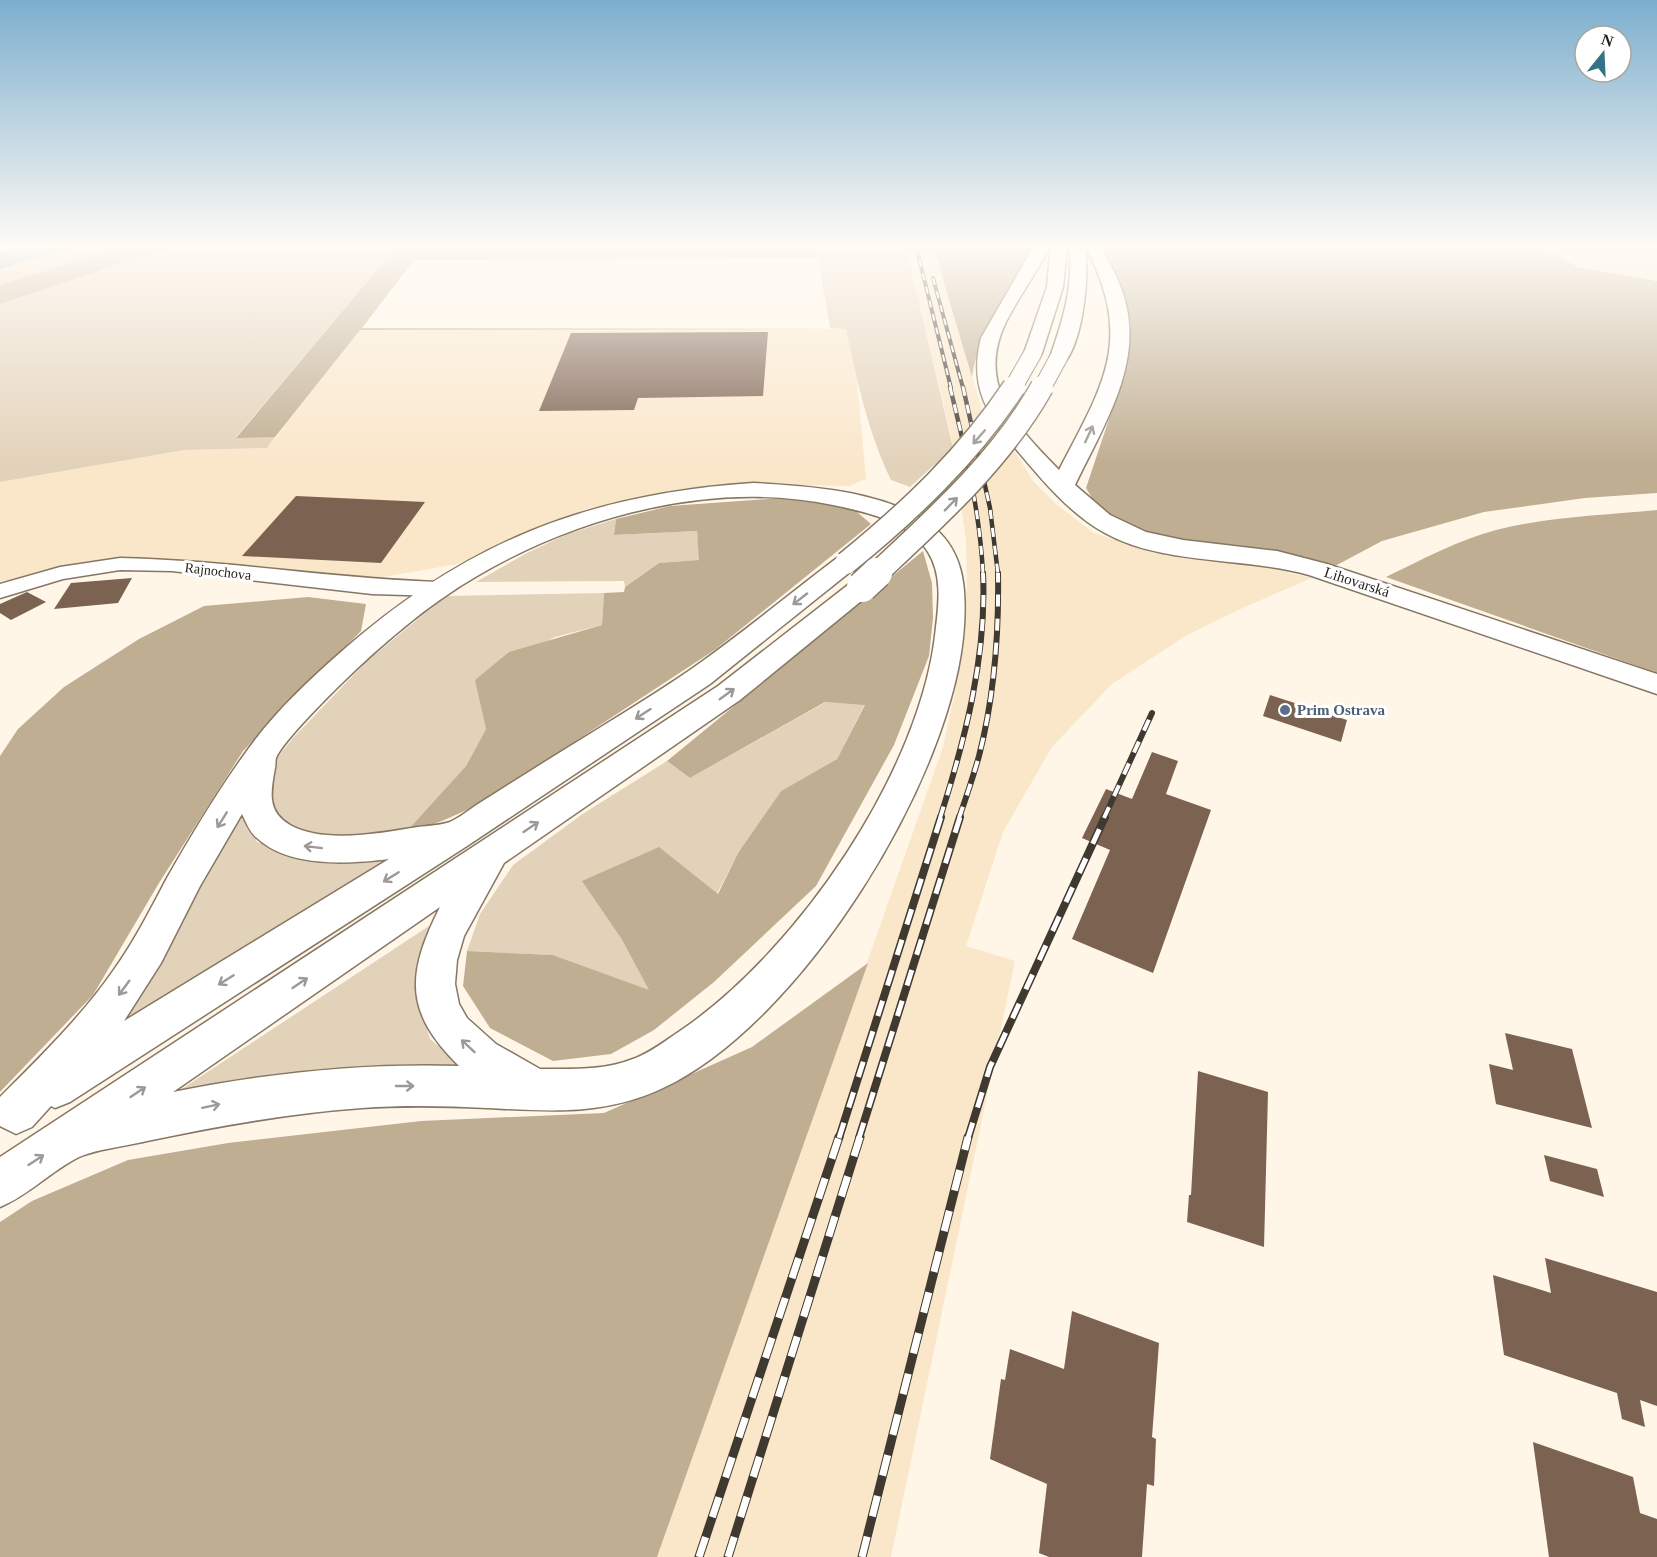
<svg xmlns="http://www.w3.org/2000/svg" width="1657" height="1557" font-family="'Times New Roman',serif">
	<rect width="100%" height="100%" fill="#fff6e8"/>
	<g fill="#fae7ca">
		<path d="M906,246H933L982,410L1017,455L1033,481L1056,504L1094,533L1167,555L1242,562L1312,578L1247,606L1187,635L1112,684L1052,747L1003,832L966,946L1015,961L891,1557H657L943,747L956,687L967,586L966,540L951,436Z"/>
		<path d="M846,329L857,380L866,479L849,486L784,485L703,487L645,496L586,509L458,564L371,579L145,565L0,581V482L184,450L267,448L359,330Z"/>
	</g>
	<g fill="#e3d2ba">
		<path d="M75,246H124L0,285V269Z"/>
		<path d="M175,246H397L236,437H275L267,448L184,450L0,482V304Z"/>
		<path d="M425,246H906L953,448L910,487L891,480C868,432 857,381 846,329L830,328L816,249L421,251Z"/>
		<path d="M616,519L614,535L697,531L700,560L659,563L625,587L624,581L476,582L525,554L567,534Z"/>
		<path d="M604,593L602,625L555,637L476,679L486,729L466,766L405,833C367,835 290,850 272,805C268,795 270,779 269,768L293,738L367,661L446,596Z"/>
		<path d="M826,702L865,704L837,759L781,791L738,853L717,894L621,938L650,991L553,955L467,951L480,914L513,865L584,813L667,761L690,778Z"/>
		<path d="M239,807L257,842L300,856L393,857L105,1037Z"/>
		<path d="M432,924L415,984L430,1039L469,1071L389,1067L292,1073L162,1102Z"/>
	</g>
	<g fill="#c0ae92">
		<path d="M124,246H175L0,304V285Z"/>
		<path d="M397,246H425L422,251L817,248V258L414,260L362,328L838,329L360,330L275,437L236,438Z"/>
		<path d="M933,246H1035C1011,287 979,329 972,377Z"/>
		<path d="M1100,246H1531L1561,256L1577,267L1657,281V493L1585,498L1484,512L1382,541L1335,566L1137,531L1100,512L1086,488L1122,380L1131,322Z"/>
		<path d="M795,497L850,506L871,524L716,649L478,805L442,821L405,833L466,766L486,729L475,680L509,652L602,625L604,593L624,592L625,587L659,563L699,560L697,531L614,535L616,519L670,506Z"/>
		<path d="M1657,510V673L1386,577C1421,560 1458,540 1496,530C1545,517 1606,515 1657,510Z"/>
		<path d="M923,551L932,583L933,618L929,656L894,745L816,886L714,982L654,1030L611,1054L553,1061L490,1028L463,986L467,951L553,955L649,990L621,938L582,881L659,847L718,894L738,853L781,791L837,759L865,705L825,702L690,778L667,761Z"/>
		<path d="M308,597L366,604L361,631L243,751L159,883L93,995L0,1092V756L18,729L64,687L139,639L204,606Z"/>
		<path d="M868,963L657,1557H0V1222L32,1201L128,1160L228,1143L421,1121L604,1113L752,1047Z"/>
	</g>
	<path fill="#f7edc8" d="M1531,246H1657V281L1577,267L1560,256Z"/>
	<path fill="#7ca5a6" d="M16,246H74L0,269V251Z"/>
	<g fill="#7c6250">
		<path d="M768,332L763,396L638,398L634,410L539,411L571,333Z"/>
		<path d="M296,496L425,502L381,563L242,556Z"/>
		<path d="M132,578L118,603L54,609L71,583Z"/>
		<path d="M27,592L46,602L11,620L0,613V604Z"/>
		<path d="M1270,695L1347,720L1341,742L1263,716Z"/>
		<path d="M1152,752L1178,761L1166,794L1211,810L1153,973L1072,939L1110,850L1082,838L1106,789L1132,799Z"/>
		<path d="M1505,1033L1572,1049L1592,1128L1496,1104L1489,1064L1513,1070Z"/>
		<path d="M1198,1071L1268,1092L1264,1247L1187,1222L1189,1195H1191Z"/>
		<path d="M1544,1155L1597,1169L1604,1197L1550,1181Z"/>
		<path d="M1545,1258L1657,1292V1406L1640,1400L1645,1427L1622,1419L1617,1393L1504,1355L1493,1275L1551,1293Z"/>
		<path d="M1072,1311L1159,1343L1152,1437L1156,1439L1154,1486L1147,1484L1142,1557H1049L1039,1553L1047,1484L990,1459L1001,1379L1005,1380L1010,1349L1064,1369Z"/>
		<path d="M1533,1442L1633,1477L1640,1513L1657,1519V1557H1549Z"/>
	</g>
	<g fill="none" stroke-linecap="round" stroke-linejoin="round">
		<g stroke="#857763" stroke-width="3">
			<path id="street" d="M120,558C227,560 332,579 439,582L447,584L450,589L447,594L439,596L372,594L172,571L120,570L63,579L0,598V584L60,567Z"/>
		</g>
		<g stroke="#857763" stroke-width="3">
			<g id="secondary">
				<path d="M1034,246H1050C1037,273 1019,296 1006,322C975,385 1018,428 1059,470C1103,385 1135,340 1085,246C1089,277 1084,335 1066,361H1052L1050,357C1063,320 1074,285 1069,246H1100C1111,266 1123,286 1127,309C1140,371 1100,432 1075,485L1110,515L1146,532L1183,540L1277,551L1327,564L1657,674V694L1309,575C1246,557 1161,565 1105,533C1070,514 1041,479 1016,449C986,414 969,385 981,338Z"/>
				<path d="M1051,246H1067L1063,287L1042,353L1040,357H1026L1024,353L1047,287Z"/>
				<path d="M753,483C809,486 896,491 939,532C965,558 966,592 964,626C955,776 801,1024 663,1088C604,1116 550,1111 487,1108C446,1106 404,1105 362,1108C290,1113 218,1126 147,1141C127,1146 97,1149 79,1157C51,1171 29,1195 0,1207V1157L718,686L853,581L862,579L871,581L875,587L871,593L740,700L504,863L464,936L457,960L455,984L459,1004L467,1018L496,1044L540,1069H547C575,1069 606,1070 633,1059C650,1053 665,1041 680,1031C797,952 923,769 936,627C939,603 942,574 928,552C909,521 866,512 833,505C715,480 580,515 477,576C427,605 382,644 341,684C326,699 284,740 276,758C275,761 276,764 275,768C271,791 266,811 290,825C323,844 382,833 418,827C428,826 441,825 450,822C459,818 469,810 478,804C502,789 527,773 551,758C597,729 645,701 690,670C740,635 788,595 837,558L846,555L855,558L859,563L855,568L710,684L467,846L70,1102L55,1108L51,1106L32,1127L16,1134L0,1126V1097C40,1057 81,1017 113,971C134,942 150,910 167,878C192,834 219,789 249,748C275,712 308,681 341,652C466,542 588,494 753,483ZM242,814C246,822 250,833 257,838C289,868 349,864 389,859L124,1021L161,963L200,886ZM440,907C407,973 403,1011 459,1066C362,1063 268,1073 173,1092Z"/>
			</g>
		</g>
		<use href="#street" fill="#fff" fill-rule="evenodd"/>
		<use href="#secondary" fill="#fff" fill-rule="evenodd"/>
		<g stroke="#3f3930" stroke-width="4">
			<g id="rail-far4">
				<path d="M916,246L951,388"/>
				<path d="M933,278L963,388"/>
			</g>
		</g>
		<g stroke="#3f3930" stroke-width="4.5">
			<g id="rail-far3">
				<path d="M950,387C965,448 980,512 983,574"/>
				<path d="M963,387L990,508L998,574"/>
			</g>
		</g>
		<g stroke="#3f3930" stroke-width="6">
			<g id="rail-far2">
				<path d="M940,818C965,740 987,656 983,573"/>
				<path d="M959,818C966,798 973,777 979,756C994,698 999,633 998,573"/>
				<path d="M1104,818L1152,713"/>
			</g>
		</g>
		<g stroke="#3f3930" stroke-width="8">
			<g id="rail-far1">
				<path d="M839,1138L941,817"/>
				<path d="M859,1138L960,817"/>
				<path d="M968,1138L990,1067L1105,817"/>
			</g>
		</g>
		<g stroke="#3f3930" stroke-width="9">
			<g id="rail">
				<path d="M699,1557L839,1137"/>
				<path d="M728,1557L860,1137"/>
				<path d="M862,1557L968,1137"/>
			</g>
		</g>
		<use href="#rail-far4" stroke="#fff" stroke-width="2" stroke-dasharray="7" stroke-linecap="butt"/>
		<use href="#rail-far3" stroke="#fff" stroke-width="3" stroke-dasharray="9" stroke-linecap="butt"/>
		<use href="#rail-far2" stroke="#fff" stroke-width="4" stroke-dasharray="12" stroke-linecap="butt"/>
		<use href="#rail-far1" stroke="#fff" stroke-width="5" stroke-dasharray="16" stroke-linecap="butt"/>
		<use href="#rail" stroke="#fff" stroke-width="7" stroke-dasharray="21" stroke-linecap="butt"/>
		<g stroke="#857763" stroke-width="19" stroke-linecap="butt">
			<g id="secondary-bridge-far2">
				<path d="M1013,388L1033,353"/>
				<path d="M1042,388L1059,357"/>
			</g>
		</g>
		<g stroke="#857763" stroke-width="25" stroke-linecap="butt">
			<g id="secondary-bridge-far1">
				<path d="M846,563C910,511 968,456 1014,387"/>
				<path d="M876,574C936,518 1001,460 1042,387"/>
			</g>
		</g>
		<g stroke="#857763" stroke-width="33" stroke-linecap="butt">
			<path id="secondary-bridge" d="M862,587L877,573"/>
		</g>
		<use href="#secondary-bridge-far2" stroke="#fff" stroke-width="17"/>
		<use href="#secondary-bridge-far1" stroke="#fff" stroke-width="22"/>
		<use href="#secondary-bridge" stroke="#fff" stroke-width="30"/>
	</g>
	<defs><path id="oneway-shaft" d="M-6 0H5M1.5-3L5.5 0L1.5 3" fill="none" stroke-width="1.6" stroke-linecap="round" stroke-linejoin="round" transform="scale(1.5)"/></defs>
	<g stroke="#9c9996">
		<use href="#oneway-shaft" transform="translate(1089 434) rotate(-65)"/>
		<use href="#oneway-shaft" transform="translate(979 437) rotate(131)"/>
		<use href="#oneway-shaft" transform="translate(951 504) rotate(-46)"/>
		<use href="#oneway-shaft" transform="translate(800 599) rotate(142)"/>
		<use href="#oneway-shaft" transform="translate(727 694) rotate(-36)"/>
		<use href="#oneway-shaft" transform="translate(643 714) rotate(147)"/>
		<use href="#oneway-shaft" transform="translate(222 820) rotate(122)"/>
		<use href="#oneway-shaft" transform="translate(531 827) rotate(-34)"/>
		<use href="#oneway-shaft" transform="translate(313 847) rotate(-173)"/>
		<use href="#oneway-shaft" transform="translate(391 877) rotate(148)"/>
		<use href="#oneway-shaft" transform="translate(226 980) rotate(148)"/>
		<use href="#oneway-shaft" transform="translate(300 983) rotate(-34)"/>
		<use href="#oneway-shaft" transform="translate(124 988) rotate(126)"/>
		<use href="#oneway-shaft" transform="translate(468 1046) rotate(-137)"/>
		<use href="#oneway-shaft" transform="translate(405 1086)"/>
		<use href="#oneway-shaft" transform="translate(138 1092) rotate(-34)"/>
		<use href="#oneway-shaft" transform="translate(211 1106) rotate(-12)"/>
		<use href="#oneway-shaft" transform="translate(36 1160) rotate(-33)"/>
	</g>
	<linearGradient id="sky" x2="0" y2="1"><stop stop-color="#7daece"/><stop offset="0.53" stop-color="#fffbf5"/><stop offset="1" stop-color="#fffbf5" stop-opacity="0"/></linearGradient>
	<rect width="1657" height="464" fill="url(#sky)"/>
	<circle fill="#5c6f8a" stroke="#fff" stroke-width="2" cx="1285" cy="710" r="6"/>
	<g text-anchor="middle" stroke-width="6" stroke-linejoin="round" paint-order="stroke">
		<g font-size="14" fill="#231d15" stroke="#fff">
			<text transform="translate(218 571) rotate(7)" y="5">Rajnochova</text>
		</g>
		<g font-size="15" fill="#231d15" stroke="#fff">
			<text transform="translate(1357 582) rotate(18)" y="5">Lihovarská</text>
		</g>
		<g font-size="15" font-weight="bold" fill="#4e5e75" stroke="#fff" text-anchor="start">
			<text x="1297" y="715">Prim Ostrava</text>
		</g>
	</g>
	<g transform="translate(1603 54) rotate(18)"><circle r="28" fill="#ffffff" stroke="#a7a5a1" stroke-width="1.5"/>
	<path d="M0-4.5L10 22L0 15L-10 22Z" fill="#337287"/>
	<text y="-9" font-size="16" font-weight="bold" text-anchor="middle" fill="#231d15">N</text>
	</g>
</svg>
